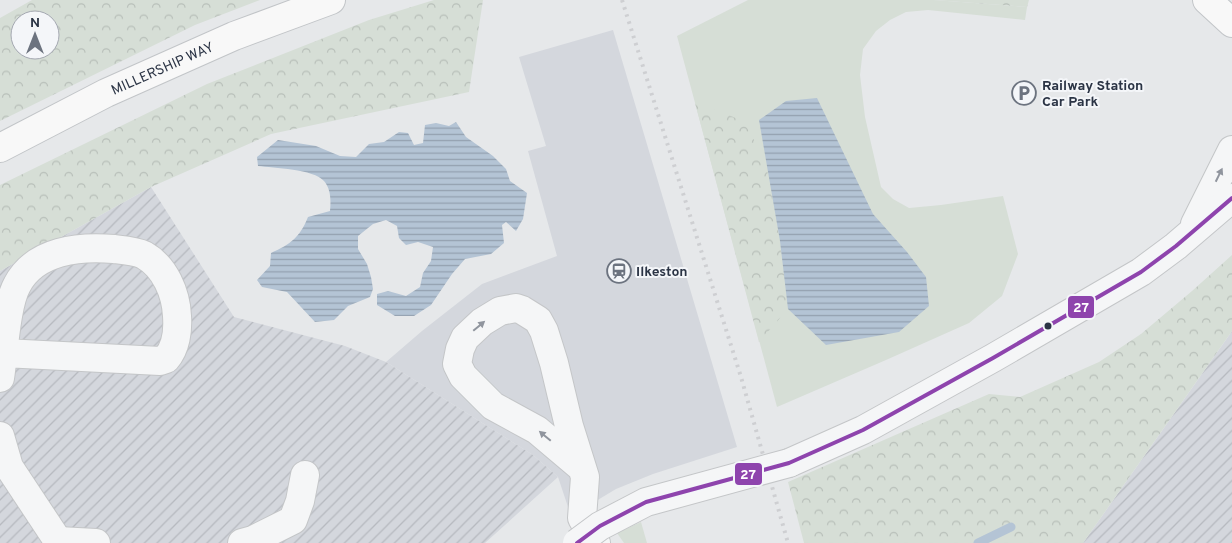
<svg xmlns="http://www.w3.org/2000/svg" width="1232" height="543" font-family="Overpass,sans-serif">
	<defs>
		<pattern id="industrial-furrows" width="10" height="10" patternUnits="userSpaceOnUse" patternTransform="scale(1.25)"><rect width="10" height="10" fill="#d4d7dd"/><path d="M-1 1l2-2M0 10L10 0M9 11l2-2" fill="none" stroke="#b6b9bf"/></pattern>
		<pattern id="forest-crowns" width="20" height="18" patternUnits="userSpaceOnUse" patternTransform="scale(1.25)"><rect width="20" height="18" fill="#d6ded6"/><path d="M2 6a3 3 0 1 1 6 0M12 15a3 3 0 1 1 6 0" fill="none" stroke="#b8bfb9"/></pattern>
		<pattern id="water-rules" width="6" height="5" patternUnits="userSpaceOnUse" patternTransform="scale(1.25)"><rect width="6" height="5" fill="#b4c4d5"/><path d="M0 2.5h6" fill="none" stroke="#93a0af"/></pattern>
	</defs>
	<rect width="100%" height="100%" fill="#e6e8ea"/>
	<path fill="#d4d7dd" d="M613,30L737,447L653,474L616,489L571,516L558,477L533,455L386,362L422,331L482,284L557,256L528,151L546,146L519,57Z"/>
	<g fill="url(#industrial-furrows)">
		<path d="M151,187L234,317L345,346L386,362L533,455L558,477L485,543H0V271Z"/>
		<path d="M1232,331V543H1083L1230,334Z"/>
	</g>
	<g fill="#d6ded6">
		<path d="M748,0H934L1027,7L1025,20L928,10L906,12L890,20L876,31L863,49L860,75L865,117L881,187L893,199L909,208L941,205L1003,196L1018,254L1002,296L969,323L886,360L777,407L677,36Z"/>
		<path d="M641,522L647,543H624L617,533Z"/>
	</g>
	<g fill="url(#forest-crowns)" fill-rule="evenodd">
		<path d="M32,0H260L195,25L0,121V18ZM20,20H50V50H20Z"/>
		<path d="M434,0H483L469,92L271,134L151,187L0,271V185L207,84L369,20Z"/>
		<path d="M934,0H1029L1027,7Z"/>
		<path d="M695,103L724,113L745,122L766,164L780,241L788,309L759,342Z"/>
		<path d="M1232,255V331L1083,543H804L788,482L989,394L1020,397L1099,362L1141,334L1192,291Z"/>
	</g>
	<g fill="url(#water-rules)">
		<path d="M817,98L873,214L907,252L926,277L929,306L899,332L826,345L788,309L780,241L759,120L786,101Z"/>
		<path d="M456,122L466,137L493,156L506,169L510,181L527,193L523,219L516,231L506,222L502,225L504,243L491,254L465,259L452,274L431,305L414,316H395L377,305V294L388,291L406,296L420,287L423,273L431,261L433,247L418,242L406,245L399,238L397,226L386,220L373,224L358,236V249L367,264L371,277L373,289L370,297L348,306L334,320L315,322L287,292L262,287L257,280L270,266L271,253C291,244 300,237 308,217L330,211C331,201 331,189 324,181C314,169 273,168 258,166L257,157L278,140L316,146L340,156L356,157L369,144L384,142L399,132L408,133L414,145L423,143L425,125L436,123L449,126Z"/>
	</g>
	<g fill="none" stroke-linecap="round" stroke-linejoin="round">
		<path stroke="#b4c4d5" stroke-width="9" d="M978,543L1011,527"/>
		<g stroke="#c4c6c8" stroke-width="30">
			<g id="minor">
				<path d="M1195,224L1232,150"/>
				<path d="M0,378C4,353 6,305 17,285C35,250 80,246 114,249C123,250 136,251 144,255C165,267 176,293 177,316C178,330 176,348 166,359L160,361L4,353"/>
				<path d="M0,436L9,467L58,541"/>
				<path d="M789,463L863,430L993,358L1141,272L1176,246L1232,198"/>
				<path d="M582,468L537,430L493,406L463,376L457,364L460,349L465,338L482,322L500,311L516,308L522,310L538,320L544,331L554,363L569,426L585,477L582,518L596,543"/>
				<path d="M57,543L58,541L96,543"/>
				<path d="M242,543L253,540L293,520L300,501L305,475"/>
			</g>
		</g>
		<g stroke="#c2c5c8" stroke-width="30">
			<g id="major">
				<path d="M1207,0L1232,23"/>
				<path id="s1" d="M0,148L106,93L234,36L331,0"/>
			</g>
		</g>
		<use href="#minor" stroke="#f5f6f7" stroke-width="28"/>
		<use href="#major" stroke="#f8f8f8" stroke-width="28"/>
		<path stroke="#cecfd2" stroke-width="4" stroke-dasharray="2.5 5" stroke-linecap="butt" d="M622,0L741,377L788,543"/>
		<g stroke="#c4c6c8" stroke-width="30" stroke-linecap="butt">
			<path id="minor-bridge" d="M577,543L600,526L646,502L789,463"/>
		</g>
		<use href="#minor-bridge" stroke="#f5f6f7" stroke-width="28"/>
		<g stroke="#f4f6f9" stroke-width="8">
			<path id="bus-1" d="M577,543L600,526L646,502L789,463L863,430L993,358L1141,272L1176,246L1232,198"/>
		</g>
		<use href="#bus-1" stroke="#8e44ad" stroke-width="4"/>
	</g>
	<defs><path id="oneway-solid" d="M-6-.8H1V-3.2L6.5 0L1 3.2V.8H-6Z" transform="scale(1.25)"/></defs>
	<g fill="#90959e">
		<use href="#oneway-solid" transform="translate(1219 175) rotate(-64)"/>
		<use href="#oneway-solid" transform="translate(479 326) rotate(-40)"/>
		<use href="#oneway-solid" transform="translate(545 436) rotate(-140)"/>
	</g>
	<defs>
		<g id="parking-ring" transform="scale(1.25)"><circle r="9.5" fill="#f4f6f9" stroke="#6c737f" stroke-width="1.5"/><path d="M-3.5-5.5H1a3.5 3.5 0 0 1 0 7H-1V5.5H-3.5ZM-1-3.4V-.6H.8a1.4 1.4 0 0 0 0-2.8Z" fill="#6c737f"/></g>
		<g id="station-ring" transform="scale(1.25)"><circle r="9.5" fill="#f4f6f9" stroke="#6c737f" stroke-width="1.5"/><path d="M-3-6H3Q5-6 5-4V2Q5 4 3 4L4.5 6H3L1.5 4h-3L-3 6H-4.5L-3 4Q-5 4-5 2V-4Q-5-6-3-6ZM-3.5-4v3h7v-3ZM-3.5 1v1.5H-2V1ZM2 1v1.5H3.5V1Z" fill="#6c737f"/></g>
	</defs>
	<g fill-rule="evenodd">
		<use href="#parking-ring" x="1024" y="93"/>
		<use href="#station-ring" x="619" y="271"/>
	</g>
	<circle fill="#2b3445" stroke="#f4f6f9" stroke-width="2" cx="1048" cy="326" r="4.5"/>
	<g text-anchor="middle" stroke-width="4" stroke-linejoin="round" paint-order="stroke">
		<g font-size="14" fill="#2b3445" stroke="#f4f6f9">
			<text dy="5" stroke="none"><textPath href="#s1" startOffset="181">MILLERSHIP WAY</textPath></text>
		</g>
		<g font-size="14" font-weight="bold" fill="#2b3445" stroke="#f4f6f9" text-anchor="start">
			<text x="1042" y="90">Railway Station<tspan x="1042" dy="16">Car Park</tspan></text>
			<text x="636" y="276">Ilkeston</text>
		</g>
	</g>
	<g stroke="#f4f6f9" stroke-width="2">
		<rect x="1067" y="295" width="28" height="24" rx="5" fill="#8e44ad"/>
		<rect x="734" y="462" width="29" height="24" rx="5" fill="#8e44ad"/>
	</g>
	<g font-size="14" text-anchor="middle" font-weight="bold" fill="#fff">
		<text x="1081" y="312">27</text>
		<text x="748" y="479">27</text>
	</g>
	<g transform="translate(35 35)"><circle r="24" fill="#f4f6f9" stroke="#a4a8b1"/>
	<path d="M0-4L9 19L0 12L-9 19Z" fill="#6c737f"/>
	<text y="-8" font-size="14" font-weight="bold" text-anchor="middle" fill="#2b3445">N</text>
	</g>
</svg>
